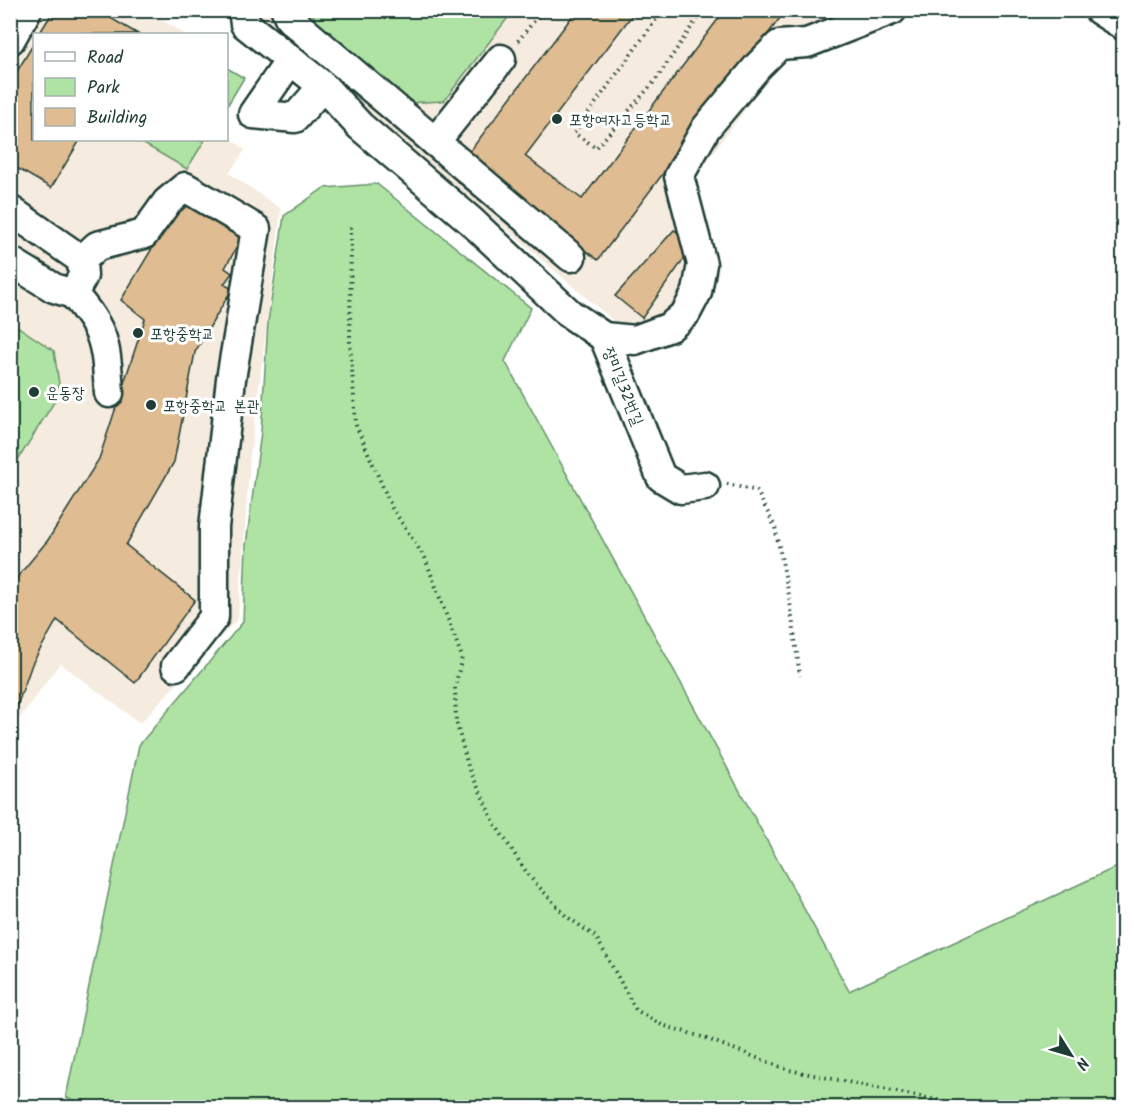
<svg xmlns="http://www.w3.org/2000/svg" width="1134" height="1118" font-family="Kalam,'Poor Story',sans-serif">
	<rect width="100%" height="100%" fill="#fff"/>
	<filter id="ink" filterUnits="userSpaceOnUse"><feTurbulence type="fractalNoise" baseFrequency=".0167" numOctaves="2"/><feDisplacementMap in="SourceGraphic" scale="12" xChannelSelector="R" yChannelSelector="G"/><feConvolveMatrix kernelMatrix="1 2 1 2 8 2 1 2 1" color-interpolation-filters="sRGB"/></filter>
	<g filter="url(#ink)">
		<g fill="#f5ebde">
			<path d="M252,10L870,11L793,45L683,193L695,271L657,333L622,328L251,12Z"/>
			<path d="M43,11H147L185,34H34V140H226L227,135L245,150L229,173L281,209L250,457L238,618L140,723L60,663L11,730V66Z"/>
		</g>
		<g fill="#afe3a4" stroke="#67906c" stroke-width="1.5">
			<path d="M312,11H513L444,101L404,103L317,26Z"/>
			<path d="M227,68L244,78L227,106Z"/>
			<path d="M137,140H205L187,169Z"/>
			<path d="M377,184L531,308L505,361L849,991L1123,864V1107L93,1108L66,1097L139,745L243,622L246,545L261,432L268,322L284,216L324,188Z"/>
			<path d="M11,322L54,351L59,384L56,399L11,471Z"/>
		</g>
		<g fill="#dfbc91" stroke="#1f3d34" stroke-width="1.5">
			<path d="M54,10H97L138,34H39Z"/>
			<path d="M577,10H636L525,156L582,199L725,10H786L598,260L464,159Z"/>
			<path d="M34,43V140H80L51,188L10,164V83Z"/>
			<path d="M183,197L243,236L225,268L232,273L224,284L232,289L195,352L174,462L126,545L195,600L135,683L57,620L32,664L15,712L10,709V586L48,540L99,459L145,319L121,300Z"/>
			<path d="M674,230L696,242L642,318L615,296Z"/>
		</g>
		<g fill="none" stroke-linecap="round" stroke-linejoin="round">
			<g stroke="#1f3d34" stroke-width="33">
				<g id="minor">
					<path d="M243,10L245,24L323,86L360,126L471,221L570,314L604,337L635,340L670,327L686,313L697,292L702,264L679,176L706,128L758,66L779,45L807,43L892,10"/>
					<path d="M286,10L290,19L571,257"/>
					<path d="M1099,10L1124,26"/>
					<path d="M10,40L27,10"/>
					<path d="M289,62L253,114L295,118L323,86"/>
					<path d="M435,142L501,59"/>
					<path d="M10,210L82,260L83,276L73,294L54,288L10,261"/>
					<path d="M82,260L97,246L144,234L167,202L185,187L256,229L231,379L214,527V617L176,666"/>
					<path d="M73,294C106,331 106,346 109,393"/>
					<path d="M604,337L661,477L681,489L705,486"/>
				</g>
			</g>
			<g stroke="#1f3d34" stroke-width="4" stroke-dasharray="1.5 4.5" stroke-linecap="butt">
				<path d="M663,10L574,133L596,148L655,81L703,10"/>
				<path d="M799,10L804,20"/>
				<path d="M518,41L543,10"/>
				<path d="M351,227L350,342L356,425L392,508L425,558L462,657L455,687L456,721L468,766L496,826L529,876L566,916L596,937L636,1010L662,1025L702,1037L789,1070L976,1108"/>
				<path d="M727,484L757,491L775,527L789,595L800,676"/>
			</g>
			<use href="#minor" stroke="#fff" stroke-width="28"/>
		</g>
	</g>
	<g fill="#1f3d34" stroke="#fff" stroke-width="2">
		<circle cx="557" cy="119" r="6"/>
		<circle cx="138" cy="333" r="6"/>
		<circle cx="34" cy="392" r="6"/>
		<circle cx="151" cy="405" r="6"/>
	</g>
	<g text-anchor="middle" stroke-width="6" stroke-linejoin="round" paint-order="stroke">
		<g font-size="16" fill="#1f3d34" stroke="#fff" text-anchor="start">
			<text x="569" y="125">포항여자고등학교</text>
			<text x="150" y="339">포항중학교</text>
			<text x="46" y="398">운동장</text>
			<text x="163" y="411">포항중학교 본관</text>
		</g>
		<g font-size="16" fill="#1f3d34" stroke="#fff">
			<text transform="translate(624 386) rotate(68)" y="6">장미길32번길</text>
		</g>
	</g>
	<rect width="1134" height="1118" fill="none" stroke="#fff" stroke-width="36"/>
	<rect x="18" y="18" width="1098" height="1082" fill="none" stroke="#1f3d34" stroke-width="2" filter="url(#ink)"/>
	<rect x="33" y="33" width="195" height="108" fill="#ffffff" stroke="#a5b1ae" stroke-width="1.5"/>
	<rect x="45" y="52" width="30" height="9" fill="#ffffff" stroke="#a5b1ae" stroke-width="1.5"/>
	<text x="87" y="63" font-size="18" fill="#1f3d34">Road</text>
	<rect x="45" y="78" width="30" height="18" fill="#afe3a4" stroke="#a5b1ae" stroke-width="1.5"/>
	<text x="87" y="93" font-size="18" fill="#1f3d34">Park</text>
	<rect x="45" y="108" width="30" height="18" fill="#dfbc91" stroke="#a5b1ae" stroke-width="1.5"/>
	<text x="87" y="123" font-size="18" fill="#1f3d34">Building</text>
	<g transform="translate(1071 1055) rotate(127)" stroke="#ffffff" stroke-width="4.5" paint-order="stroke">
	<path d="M0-4.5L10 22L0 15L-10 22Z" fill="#1f3d34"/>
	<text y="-9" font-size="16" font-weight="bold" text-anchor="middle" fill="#1f3d34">N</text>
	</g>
</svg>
